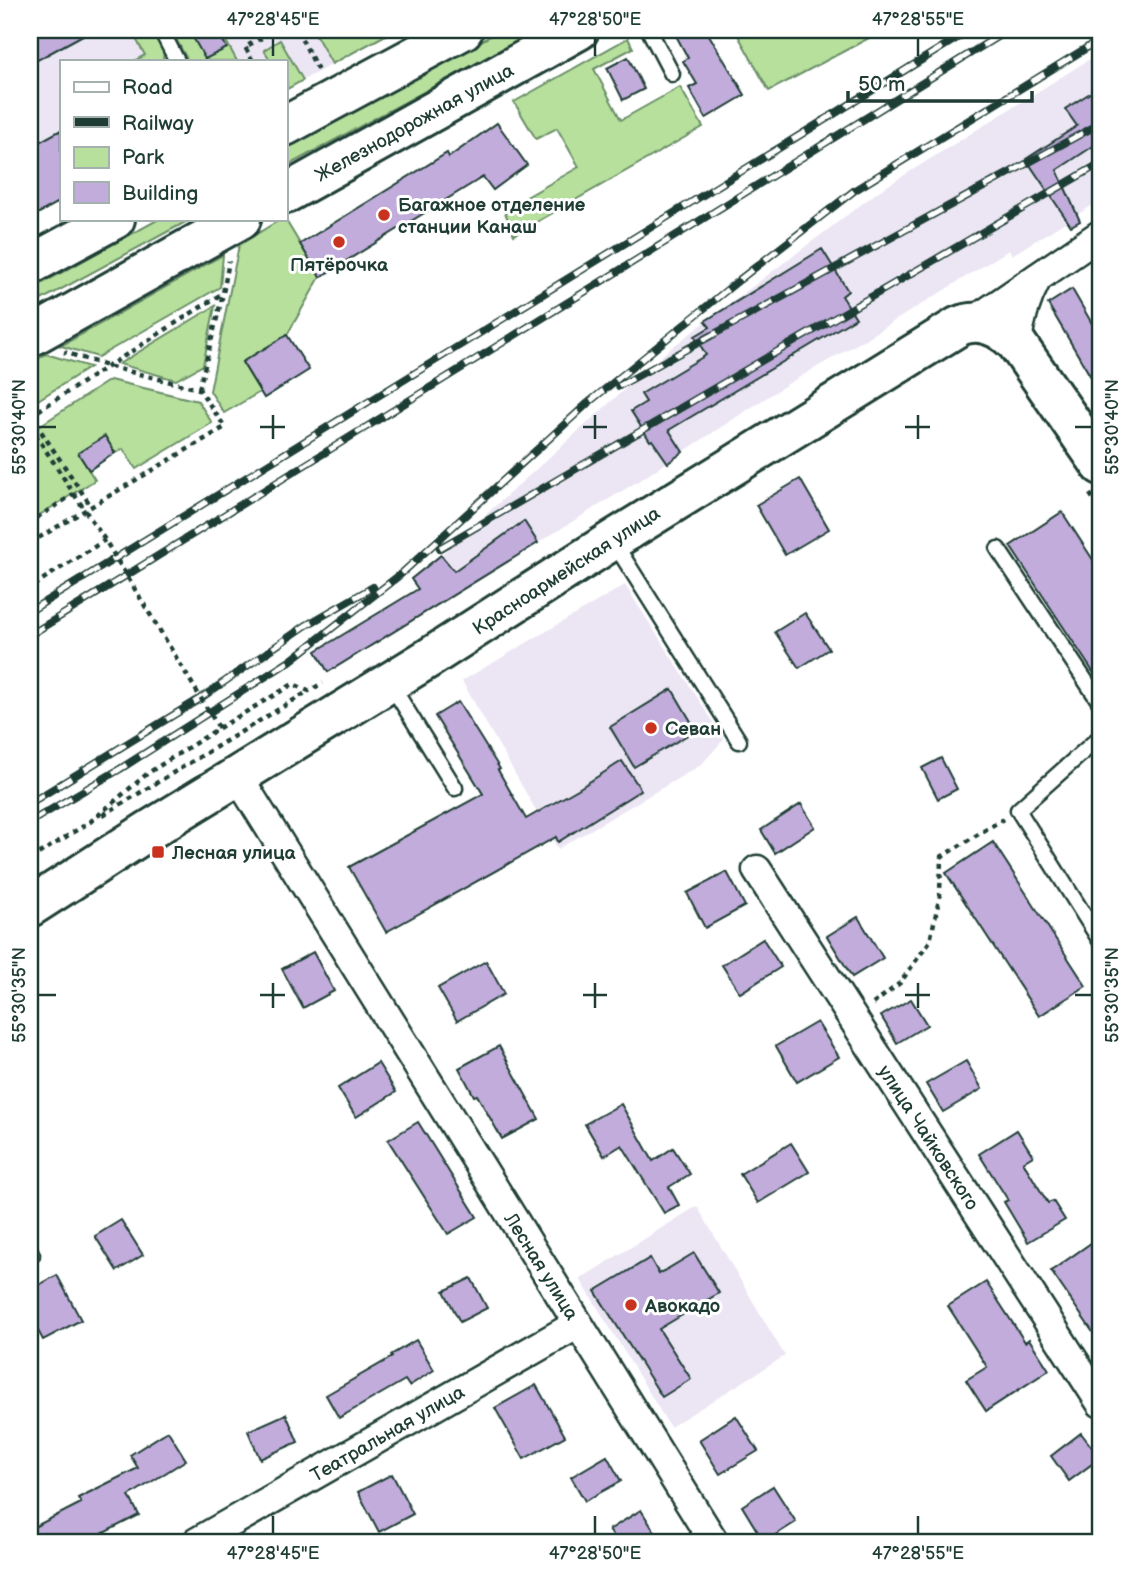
<svg xmlns="http://www.w3.org/2000/svg" width="1131" height="1572" font-family="'Balsamiq Sans',sans-serif">
	<rect width="100%" height="100%" fill="#fff"/>
	<filter id="ink" filterUnits="userSpaceOnUse"><feTurbulence type="fractalNoise" baseFrequency=".0143" numOctaves="2"/><feDisplacementMap in="SourceGraphic" scale="14" xChannelSelector="R" yChannelSelector="G"/><feConvolveMatrix kernelMatrix="1 2 1 2 8 2 1 2 1" color-interpolation-filters="sRGB"/></filter>
	<g filter="url(#ink)">
		<g fill="#ece6f4">
			<path d="M30,30H395L285,90V61H61V130L30,147Z"/>
			<path d="M1101,52V200L1012,255L1009,250L862,341L786,385L640,480L328,672L316,651L417,589L411,579L441,555L667,351L879,191Z"/>
			<path d="M625,585L724,739L701,765L558,849L462,681Z"/>
			<path d="M697,1206L785,1356L670,1427L580,1279Z"/>
		</g>
		<g fill="#b7e09d" stroke="#6b8e68" stroke-width="2">
			<path d="M131,30H153L164,49L163,61H134L145,55Z"/>
			<path d="M171,30H188L191,35L200,30H220L237,61H188Z"/>
			<path d="M313,30H395L332,64Z"/>
			<path d="M501,30H538L285,167V149Z"/>
			<path d="M735,30H884L769,91Z"/>
			<path d="M628,38L633,48L594,69L621,120L680,87L703,127L514,235L504,210L579,167L557,128L536,139L514,102Z"/>
			<path d="M280,40L303,80L287,89L285,61H271L264,50Z"/>
			<path d="M159,219H191L30,306V290Z"/>
			<path d="M281,219H285L320,277L287,335L242,362L260,392L224,413L210,391L239,245Z"/>
			<path d="M223,255L220,287L98,357L61,346Z"/>
			<path d="M215,306L203,365L176,380L119,364Z"/>
			<path d="M46,354L90,367L30,405V380L35,361Z"/>
			<path d="M110,380L198,401L212,423L136,469L123,449L115,453L105,437L79,454L95,480L30,521V432Z"/>
		</g>
		<g fill="#c1acdb" stroke="#1f3d34" stroke-width="2">
			<path d="M30,30H92L30,64Z"/>
			<path d="M189,30H217L227,48L205,59Z"/>
			<path d="M673,30H706L745,95L706,118L689,88L697,84L683,61L688,58Z"/>
			<path d="M628,57L644,89L623,100L607,68Z"/>
			<path d="M1101,86V141L1057,170L1080,221L1071,226L1026,159L1077,126L1065,109Z"/>
			<path d="M497,123L527,165L493,190L483,177L320,277L300,244L447,153L449,157Z"/>
			<path d="M61,130V201L30,218V147Z"/>
			<path d="M822,249L848,291L842,296L856,318L669,430L683,452L668,463L652,440L650,441L631,411L646,402L641,394L706,355L695,336L710,327L705,321Z"/>
			<path d="M1072,289L1101,339V394L1048,304Z"/>
			<path d="M287,335L309,370L264,398L242,362Z"/>
			<path d="M105,436L115,453L89,470L78,453Z"/>
			<path d="M800,479L829,529L785,555L756,505Z"/>
			<path d="M1062,512L1101,572V684L1010,546Z"/>
			<path d="M524,521L538,543L328,672L316,651L418,589L411,579L441,555L454,571Z"/>
			<path d="M805,613L829,649L799,668L775,632Z"/>
			<path d="M672,689L696,730L634,767L610,727Z"/>
			<path d="M458,702L500,769L498,770L526,819L578,789L622,761L641,790L558,842L556,837L386,932L349,867L483,794L435,716Z"/>
			<path d="M941,758L957,789L938,799L922,768Z"/>
			<path d="M801,804L815,827L775,853L761,830Z"/>
			<path d="M993,842L1086,986L1039,1016L946,873Z"/>
			<path d="M727,872L745,906L705,928L687,893Z"/>
			<path d="M858,917L883,958L852,977L827,936Z"/>
			<path d="M763,939L781,967L740,993L722,965Z"/>
			<path d="M313,952L334,991L303,1008L282,969Z"/>
			<path d="M486,961L504,994L457,1021L438,988Z"/>
			<path d="M911,999L927,1025L897,1043L881,1016Z"/>
			<path d="M817,1022L839,1057L797,1082L776,1046Z"/>
			<path d="M499,1046L539,1119L502,1139L477,1095L474,1096L459,1068Z"/>
			<path d="M966,1061L982,1089L943,1112L926,1084Z"/>
			<path d="M378,1063L396,1092L356,1117L338,1088Z"/>
			<path d="M621,1104L653,1161L673,1148L690,1174L669,1187L679,1205L664,1213L622,1145L604,1156L585,1124Z"/>
			<path d="M418,1122L477,1217L448,1234L388,1140Z"/>
			<path d="M1017,1130L1033,1156L1023,1162L1048,1203L1053,1201L1065,1220L1028,1242L1004,1202L1008,1200L979,1154Z"/>
			<path d="M791,1143L809,1172L758,1203L740,1174Z"/>
			<path d="M121,1220L143,1255L117,1271L95,1236Z"/>
			<path d="M1101,1236V1344L1051,1271Z"/>
			<path d="M694,1253L719,1293L659,1329L691,1379L662,1397L595,1291L650,1258L659,1274Z"/>
			<path d="M57,1275L81,1320L43,1340L30,1316V1290Z"/>
			<path d="M471,1278L487,1308L460,1322L444,1291Z"/>
			<path d="M986,1282L1025,1342L1029,1339L1049,1370L986,1411L966,1380L987,1367L948,1306Z"/>
			<path d="M416,1340L434,1370L409,1386L405,1380L339,1418L326,1395L392,1357L391,1355Z"/>
			<path d="M536,1385L565,1436L524,1459L495,1408Z"/>
			<path d="M286,1414L298,1442L260,1459L248,1431Z"/>
			<path d="M736,1416L758,1451L720,1474L699,1440Z"/>
			<path d="M168,1431L186,1460L129,1496L139,1515L86,1542H30V1529L81,1503L78,1498L138,1468L130,1455Z"/>
			<path d="M1081,1433L1100,1458L1069,1481L1051,1456Z"/>
			<path d="M607,1456L621,1481L585,1501L571,1477Z"/>
			<path d="M392,1474L413,1514L379,1532L358,1492Z"/>
			<path d="M773,1486L796,1522L764,1542L742,1506Z"/>
			<path d="M641,1510L661,1542H617L609,1530Z"/>
		</g>
		<g fill="none" stroke-linecap="round" stroke-linejoin="round">
			<g stroke="#1f3d34" stroke-width="19">
				<g id="service">
					<path d="M161,30L177,61"/>
					<path d="M649,30L672,74"/>
					<path d="M613,541L739,741"/>
					<path d="M998,549L1101,704"/>
					<path d="M390,683L455,788"/>
					<path d="M1101,736L1018,810L1101,942"/>
					<path d="M30,1251L32,1255L30,1256"/>
				</g>
			</g>
			<g stroke="#1f3d34" stroke-width="33">
				<g id="minor">
					<path d="M971,323L1101,234"/>
					<path d="M1017,344C1019,320 1026,299 1037,278"/>
					<path d="M237,775L714,1542"/>
					<path d="M757,870L1101,1403"/>
					<path d="M197,1542L578,1324"/>
				</g>
			</g>
			<g stroke="#1f3d34" stroke-width="44">
				<g id="secondary">
					<path d="M285,126L463,30"/>
					<path d="M285,194L579,30"/>
					<path d="M30,265L115,219"/>
					<path d="M30,337L241,219"/>
					<path d="M30,907L148,831L429,658L613,540L959,326C981,317 1002,328 1017,344L1101,465"/>
				</g>
			</g>
			<g stroke="#1f3d34" stroke-width="4.5" stroke-dasharray="5 5" stroke-linecap="butt">
				<path d="M297,30L319,72"/>
				<path d="M253,61L245,47L276,30"/>
				<path d="M199,389L223,294"/>
				<path d="M30,415L91,506"/>
				<path d="M30,416L223,293L229,261"/>
				<path d="M30,426L74,494L30,522"/>
				<path d="M1090,494L1101,510"/>
				<path d="M30,543L225,427L199,389L107,366L64,352"/>
				<path d="M34,585L105,540"/>
				<path d="M103,815L309,691"/>
				<path d="M30,859L90,822L148,773L219,728L293,684L309,691L323,683"/>
				<path d="M873,1004L900,983L930,941L940,895L941,857L1003,819"/>
			</g>
			<use href="#service" stroke="#fff" stroke-width="14"/>
			<use href="#minor" stroke="#fff" stroke-width="28"/>
			<use href="#secondary" stroke="#fff" stroke-width="38"/>
			<g stroke="#1f3d34" stroke-width="8">
				<g id="rail">
					<path d="M619,386L1101,123"/>
					<path d="M440,548L1101,163"/>
					<path d="M30,611L970,30"/>
					<path d="M30,635L1008,30"/>
					<path d="M30,803L198,700L305,626L373,587"/>
					<path d="M30,822L120,769L290,661L401,574L588,403L739,280L855,190L1101,39"/>
				</g>
			</g>
			<use href="#rail" stroke="#fff" stroke-width="5" stroke-dasharray="16" stroke-linecap="butt"/>
			<path stroke="#1f3d34" stroke-width="4.5" stroke-dasharray="5 5" stroke-linecap="butt" d="M74,494L105,540L219,728"/>
		</g>
	</g>
	<path fill="none" stroke="#1f3d34" stroke-width="2.5" d="M273,38V56M595,38V56M918,38V56M273,415V439M595,415V439M918,415V439M38,427H56M260,427H285M583,427H607M905,427H930M1075,427H1092M273,983V1008M595,983V1008M918,983V1008M38,995H56M260,995H285M583,995H607M905,995H930M1075,995H1092M273,1516V1534M595,1516V1534M918,1516V1534"/>
	<g fill="#c8321e" stroke="#fff" stroke-width="2.5">
		<circle cx="384" cy="215" r="7"/>
		<circle cx="339" cy="242" r="7"/>
		<circle cx="651" cy="728" r="7"/>
		<rect x="151" y="845" width="14" height="14" rx="3.5"/>
		<circle cx="631" cy="1305" r="7"/>
	</g>
	<g text-anchor="middle" stroke-width="6" stroke-linejoin="round" paint-order="stroke">
		<g font-size="19" fill="#1f3d34" stroke="#fff">
			<text transform="translate(414 122) rotate(-29)" y="7">Железнодорожная улица</text>
			<text transform="translate(566 570) rotate(-33)" y="7">Красноармейская улица</text>
			<text transform="translate(929 1137) rotate(57)" y="7">улица Чайковского</text>
			<text transform="translate(542 1266) rotate(58)" y="7">Лесная улица</text>
			<text transform="translate(387 1433) rotate(-30)" y="7">Театральная улица</text>
		</g>
		<g font-size="19" font-weight="bold" fill="#1f3d34" stroke="#fff" text-anchor="start">
			<text x="398" y="211">Багажное отделение<tspan x="398" dy="22">станции Канаш</tspan></text>
			<text x="339" y="271" text-anchor="middle">Пятёрочка</text>
			<text x="665" y="735">Севан</text>
			<text x="172" y="859">Лесная улица</text>
			<text x="645" y="1312">Авокадо</text>
		</g>
	</g>
	<rect width="1131" height="1572" fill="none" stroke="#fff" stroke-width="77"/>
	<rect x="60" y="60" width="228" height="161" fill="#ffffff" stroke="#a5b1ae" stroke-width="2"/>
	<rect x="74" y="82" width="35" height="10" fill="#ffffff" stroke="#a5b1ae" stroke-width="2"/>
	<text x="122" y="94" font-size="21" fill="#1f3d34">Road</text>
	<rect x="74" y="117" width="35" height="10" fill="#1f3d34" stroke="#a5b1ae" stroke-width="2"/>
	<text x="122" y="130" font-size="21" fill="#1f3d34">Railway</text>
	<rect x="74" y="147" width="35" height="21" fill="#b7e09d" stroke="#a5b1ae" stroke-width="2"/>
	<text x="122" y="164" font-size="21" fill="#1f3d34">Park</text>
	<rect x="74" y="182" width="35" height="21" fill="#c1acdb" stroke="#a5b1ae" stroke-width="2"/>
	<text x="122" y="200" font-size="21" fill="#1f3d34">Building</text>
	<path d="M848 91v10h184v-10" fill="none" stroke="#1f3d34" stroke-width="3.5"/>
	<text x="858" y="91" font-size="21" fill="#1f3d34" stroke="#ffffff" stroke-width="5" paint-order="stroke">50 m</text>
	<rect x="38" y="38" width="1054" height="1496" fill="none" stroke="#1f3d34" stroke-width="2.5"/>
	<g font-size="18" text-anchor="middle" fill="#1f3d34">
		<text x="273" y="25">47°28'45"E</text>
		<text x="595" y="25">47°28'50"E</text>
		<text x="918" y="25">47°28'55"E</text>
		<text transform="translate(19 427) rotate(-90)" y="6">55°30'40"N</text>
		<text transform="translate(1112 427) rotate(-90)" y="6">55°30'40"N</text>
		<text transform="translate(19 995) rotate(-90)" y="6">55°30'35"N</text>
		<text transform="translate(1112 995) rotate(-90)" y="6">55°30'35"N</text>
		<text x="273" y="1559">47°28'45"E</text>
		<text x="595" y="1559">47°28'50"E</text>
		<text x="918" y="1559">47°28'55"E</text>
	</g>
</svg>
